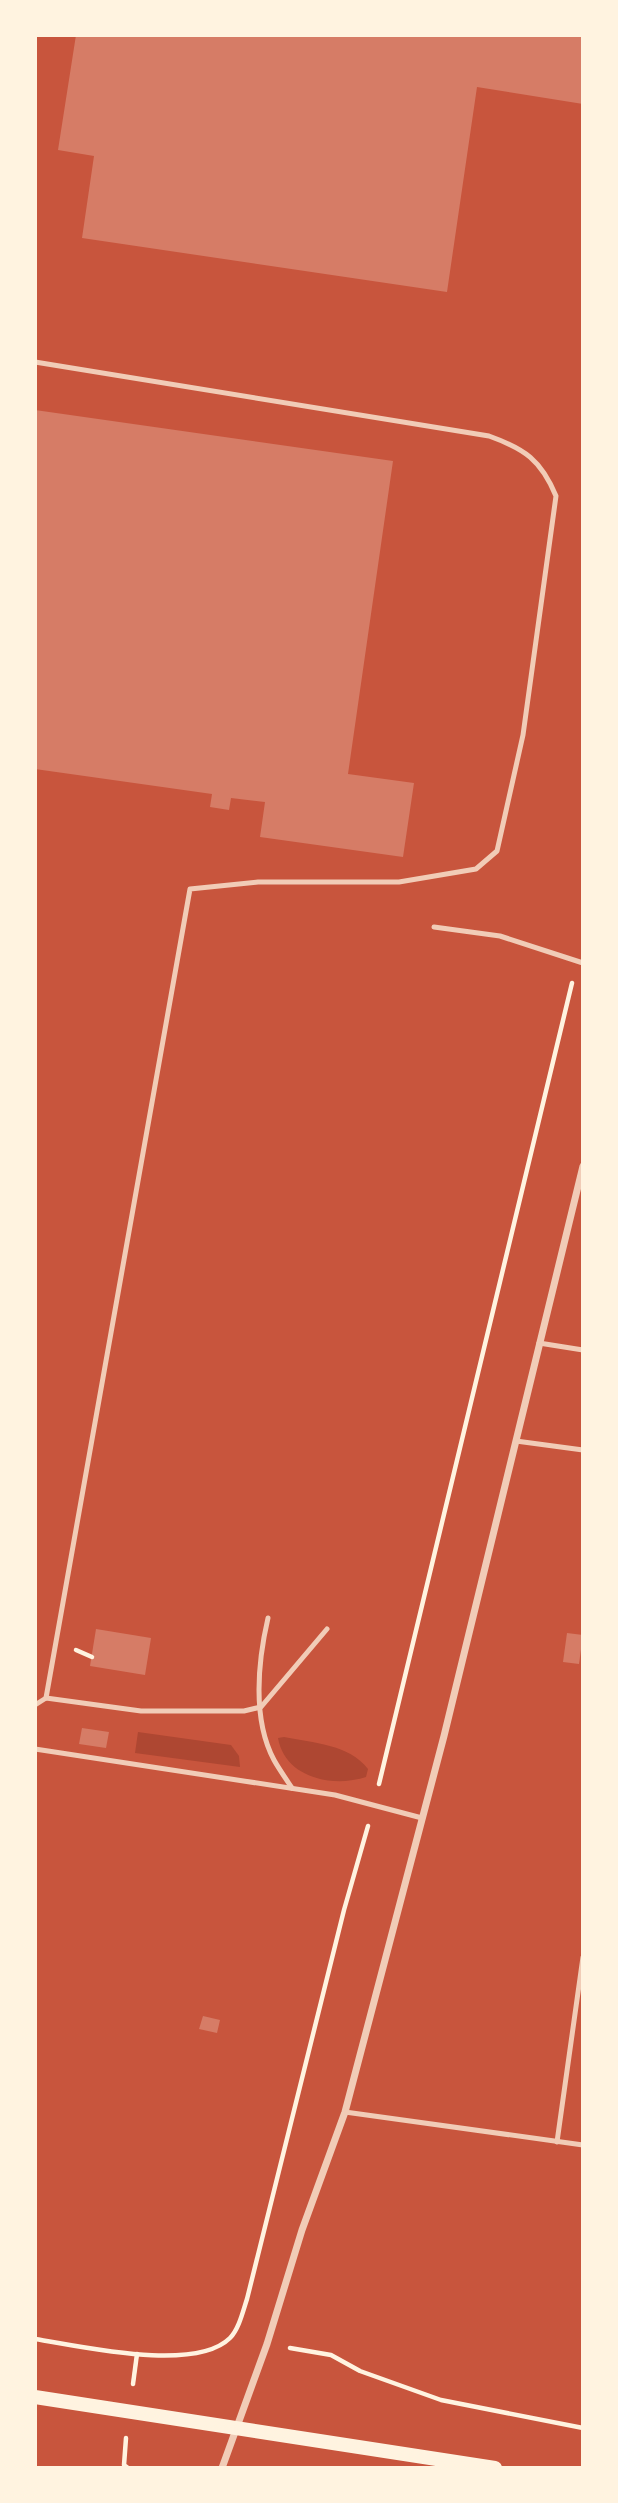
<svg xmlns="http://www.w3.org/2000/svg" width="618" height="2503" font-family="'Sofia Sans Condensed',sans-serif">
	<rect width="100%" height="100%" fill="#c8553d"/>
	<g fill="#ae4732">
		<path d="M138,1732L231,1745L239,1756L240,1767L135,1753Z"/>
		<path d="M284,1737C313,1743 349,1744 368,1769L366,1777C333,1788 285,1778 278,1738Z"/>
	</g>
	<g fill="#d67c66">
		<path d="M76,35H583V104L477,87L447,292L82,238L94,156L58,150Z"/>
		<path d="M35,410L393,461L348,774L414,783L403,857L260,837L265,802L231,798L229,810L210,807L212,794L35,769Z"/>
		<path d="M96,1629L151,1638L145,1675L90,1666Z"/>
		<path d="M567,1633L583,1635L579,1664L563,1662Z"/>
		<path d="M82,1728L109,1732L106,1748L79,1744Z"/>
		<path d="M203,2016L220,2020L217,2033L199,2029Z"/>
	</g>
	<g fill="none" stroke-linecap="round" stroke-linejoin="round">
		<g stroke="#fff3e0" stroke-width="4.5">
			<path d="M76,1650L92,1657"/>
			<path d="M379,1784L572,983"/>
			<path d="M35,2339C80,2346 195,2373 230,2338C239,2329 243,2311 247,2299L344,1910L368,1826"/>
			<path d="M290,2348L331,2355L360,2371L441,2400L583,2428"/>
			<path d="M133,2384L137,2354"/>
			<path d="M126,2438L124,2465L128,2468"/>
		</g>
		<g stroke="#f1ccb7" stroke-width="5">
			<path d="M35,362L489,436C525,449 541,460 556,496L523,735L497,851L476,869L399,882H258L190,889L46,1698"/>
			<path d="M434,927L500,936L583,963"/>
			<path d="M539,1343L583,1350"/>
			<path d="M516,1441L583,1450"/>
			<path d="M268,1618C258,1661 252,1719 274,1760C279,1769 286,1779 292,1788"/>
			<path d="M35,1705L46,1698L141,1711H244L261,1707L327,1629"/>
			<path d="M35,1749L335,1795L422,1818"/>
			<path d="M345,2112L583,2145"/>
			<path d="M557,2142L583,1957"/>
		</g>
		<path stroke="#f1ccb7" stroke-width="7" d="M222,2468L267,2344L302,2230L345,2112L444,1736L583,1166"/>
		<path stroke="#fff3e0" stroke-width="14" d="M35,2397L495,2468"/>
	</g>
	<rect width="618" height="2503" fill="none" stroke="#fff3e0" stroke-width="74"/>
</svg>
